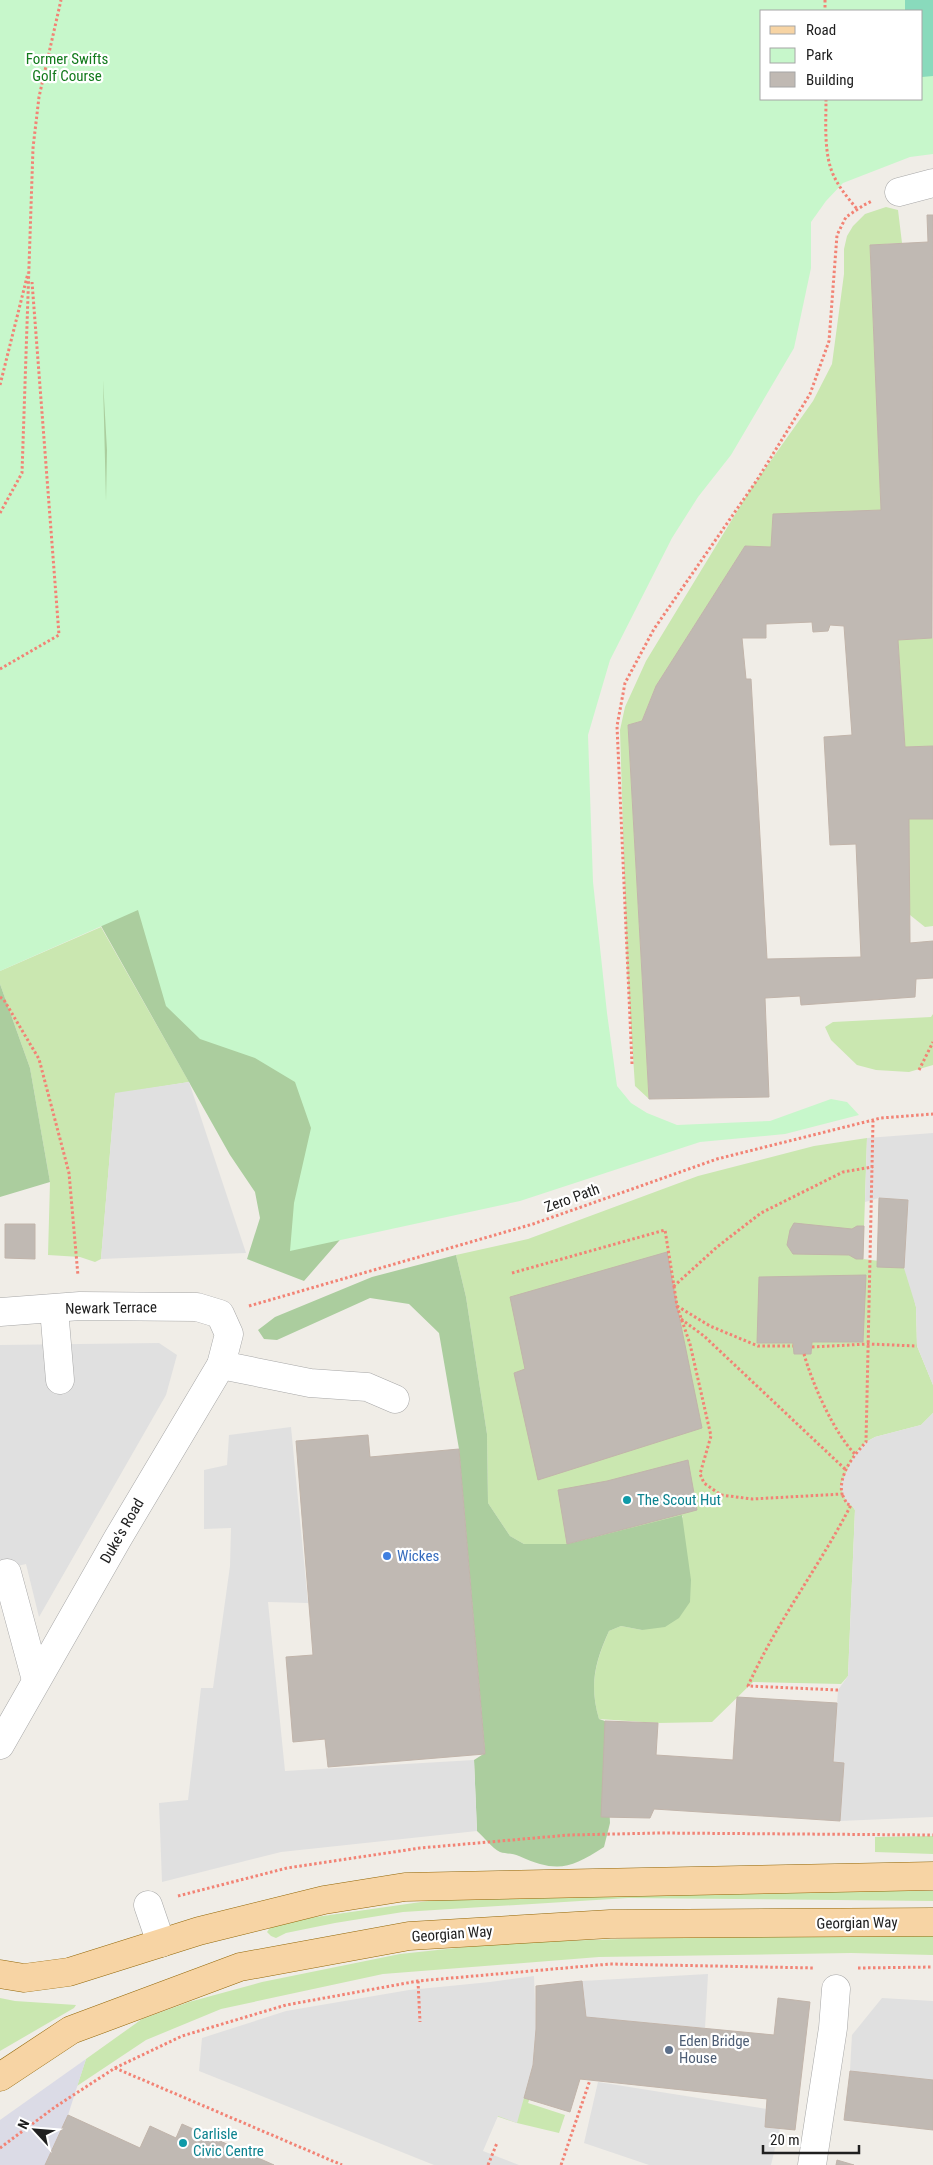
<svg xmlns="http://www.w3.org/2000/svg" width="933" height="2165" font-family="'Roboto Condensed',sans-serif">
	<rect width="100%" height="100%" fill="#f0ede7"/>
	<g fill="#cae7b0">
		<path d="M886,207L898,210L902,243L870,245L881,510L773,514L771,547L745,546L656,686L642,721L628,725L649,1099L635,1086L627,966L620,730L625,707L646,661L750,490L813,401L832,364L844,274V249L847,236L853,226L865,214Z"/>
		<path d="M933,638V746L905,747L898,640Z"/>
		<path d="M909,819H933V926L925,927L910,915Z"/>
		<path d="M101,927L189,1082L115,1094L101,1259L95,1262L80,1257L48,1255L50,1182L30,1068L0,984V971Z"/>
		<path d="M933,1014V1065L909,1072L876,1070L857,1065L831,1040L825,1027L833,1022L931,1017Z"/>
		<path d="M867,1138L863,1259L904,1264L907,1268L916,1307L917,1346L933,1385V1413L921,1425L875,1437L866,1442L855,1454L840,1486L855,1510L848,1676L841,1684L753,1682L712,1722L658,1723L599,1719C589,1685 595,1663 609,1631L621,1626L642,1630L683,1516L567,1544H524L510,1536L488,1503L487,1434L466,1297L456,1255L528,1239L698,1176L814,1146Z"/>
		<path d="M933,1836V1854L875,1852V1837Z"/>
		<path d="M723,1889L933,1891V1901L628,1898L403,1912L335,1923L286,1933L276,1938L271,1936L267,1932L270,1928L288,1921L449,1898Z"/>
		<path d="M933,1935V1955L851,1953L599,1957L383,1974L221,2009L146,2040L77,2086L86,2059L142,2019L189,2002L262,1982L400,1954L503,1943L710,1936Z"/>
		<path d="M0,1998L15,2001L76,2005L74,2008L0,2051Z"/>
		<path d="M481,2084L530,2098L528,2103L565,2115L559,2133L517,2123L478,2110Z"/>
	</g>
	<g fill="#abcd9e">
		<path d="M97,0L340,1058L352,1226L304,1281L247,1259L260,1218L255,1192L230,1155L96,917Z"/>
		<path d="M0,984L30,1068L50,1182L0,1197Z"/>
		<path d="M456,1255L466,1297L487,1434L488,1503L510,1536L524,1544H567L682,1515L691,1580L690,1602L679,1618L665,1627L642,1630L621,1626L609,1631C595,1662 589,1685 599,1719L605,1721L610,1823L604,1847C570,1869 557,1873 519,1856C513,1853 506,1854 500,1852C492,1848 484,1837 477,1831L474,1760L485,1753L459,1449L439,1333L409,1304L370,1298L277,1340L264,1339L258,1330L275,1317L372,1277Z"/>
	</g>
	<path fill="#c7f7cb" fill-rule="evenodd" d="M0,0H933V154L910,157L843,183L826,201L811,222V268L794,348L731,455L698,497L672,538L610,660L588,735L593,882L607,1013L617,1086L631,1103L647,1113L677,1125L770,1121L831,1099L847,1102L859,1115L785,1134L700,1142L520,1201L290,1251L294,1203L311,1128L295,1082L255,1058L200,1039L166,1006L138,910L0,971ZM762,11H922V99H762ZM103,380L107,450L106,501Z"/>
	<path fill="#89dabc" d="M905,0H933V76L922,77V11H905Z"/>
	<g fill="#e0e0e0">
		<path d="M189,1082L246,1253L101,1259L115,1093Z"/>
		<path d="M933,1133V1385L917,1346L916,1307L904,1268L908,1200L879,1198L865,1202L867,1138Z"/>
		<path d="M159,1343L177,1355L166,1395L39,1617L26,1564L0,1570V1345Z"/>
		<path d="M933,1413V1817L840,1821L844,1763L833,1762L838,1690L848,1676L855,1510L851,1505L847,1504L840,1486L855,1454L866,1442L875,1437L921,1425Z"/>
		<path d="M291,1427L308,1603L268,1602L285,1771L474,1760L477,1831L281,1852L162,1882L159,1803L188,1800L201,1688H213L230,1566L231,1528L204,1529V1470L227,1465L229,1435Z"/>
		<path d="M708,1974L705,2028L586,2017L582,1981Z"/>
		<path d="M534,1976L536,2029L533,2065L517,2123L498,2116L483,2151L519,2165H434L199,2071L202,2038L286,2011L409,1990L490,1982Z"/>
		<path d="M882,1998L933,2001V2080L850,2071L852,2035Z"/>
		<path d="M598,2082L767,2109L765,2127L780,2128L771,2165H649L584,2143Z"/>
	</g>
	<path fill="#dbdbe6" d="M86,2059L68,2115L45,2165H0V2120Z"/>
	<g fill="#c0b9b3" stroke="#c1b4aa" fill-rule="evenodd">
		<path d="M927,215H933L932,638L898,640L905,747L933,746V819H909L910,943L933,941V978L916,979L915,997L801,1005L800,996L765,998L769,1097L649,1099L628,725L642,721L656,686L745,546L771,547L773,514L881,510L870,245L928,242ZM812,622L813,632L828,631L830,625L844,626L852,735L824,737L830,845L856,844L861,957L767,959L751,679H746L742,638H766V624Z"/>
		<path d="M879,1198L908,1200L904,1268L877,1267Z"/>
		<path d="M794,1223L852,1229L857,1226H864L863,1259H856L849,1255L793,1254L787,1245L790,1230Z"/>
		<path d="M5,1224H35V1259L5,1258Z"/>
		<path d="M667,1252L677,1306L702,1428L538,1480L514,1373L525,1369L510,1297Z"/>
		<path d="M866,1275L863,1342H812L811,1354H794L793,1343H757L759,1277Z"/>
		<path d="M368,1435L370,1457L459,1449L485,1754L328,1767L325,1739L293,1742L286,1657L313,1655L296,1441Z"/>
		<path d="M688,1460L697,1510L567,1544L558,1490L607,1481Z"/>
		<path d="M737,1697L837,1703L833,1762L844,1763L840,1821L654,1809L650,1818L601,1817L605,1721L658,1723L656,1755L733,1760Z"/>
		<path d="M582,1981L586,2017L774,2035L778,1998L810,2002L795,2130L765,2127L767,2099L580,2079L570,2112L524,2098L533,2065L536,2029V1986Z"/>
		<path d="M850,2071L933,2080V2130L844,2120Z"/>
		<path d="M68,2115L140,2148L150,2126L176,2138L182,2124L274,2165H45Z"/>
		<path d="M837,2160L854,2165H836Z"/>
	</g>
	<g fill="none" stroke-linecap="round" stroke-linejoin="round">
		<g stroke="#a7a7a7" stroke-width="29">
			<g id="minor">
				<path d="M899,192L933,183"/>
				<path d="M54,1309L60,1380"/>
				<path d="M0,1312L80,1306L197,1307L220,1314L229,1334L221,1365L118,1538L0,1745"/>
				<path d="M221,1365L310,1383L367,1387L395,1399"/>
				<path d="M7,1573L36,1680"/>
				<path d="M148,1905L161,1943"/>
				<path d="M812,2165L833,2028L836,1989"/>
			</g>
		</g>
		<g stroke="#936708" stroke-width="29">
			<g id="major">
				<path d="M0,1974L24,1978L69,1972L199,1931L324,1900L405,1887L933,1876"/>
				<path d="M0,2077L71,2030L240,1967L409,1936L610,1924L933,1922"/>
			</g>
		</g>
		<g stroke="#f28375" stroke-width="3" stroke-dasharray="2.5 2.5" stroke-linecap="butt">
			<path d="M825,0V11"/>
			<path d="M826,99C826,121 824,148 831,169C836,184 847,197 857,209"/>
			<path d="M0,385L28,273"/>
			<path d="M0,513L22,473L33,148L39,97L61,0"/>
			<path d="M0,669L59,635L32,282"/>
			<path d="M0,997L4,1000L39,1059L69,1173L78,1276"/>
			<path d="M632,1064L617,726L625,683L654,629L757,480L810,394L829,341L837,235L846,217L864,205L872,201"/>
			<path d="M919,1070L933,1042"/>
			<path d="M512,1273L665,1230L674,1286L717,1247L761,1213L843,1172L872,1167L873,1121"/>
			<path d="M674,1286L677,1306L690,1344L711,1436L700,1474L704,1483L721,1495L752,1499L842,1494C838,1475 854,1455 866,1442L872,1167"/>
			<path d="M249,1306L533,1224L717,1159L881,1118L933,1114"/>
			<path d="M677,1306L710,1326L758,1346H793"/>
			<path d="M681,1319L704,1336L846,1470"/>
			<path d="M812,1347L868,1344L917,1346"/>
			<path d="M804,1354C812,1383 834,1433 855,1454"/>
			<path d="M838,1690L748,1686C776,1623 819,1567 851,1505L847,1504L842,1494"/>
			<path d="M178,1896L287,1868L420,1848L569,1835L660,1833L933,1835"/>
			<path d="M858,1968L933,1967"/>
			<path d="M418,1981L420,2022"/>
			<path d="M115,2068L182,2036L286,2005L418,1981L610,1964L815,1968"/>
			<path d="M0,2148L55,2107L115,2068L342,2165"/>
			<path d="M488,2165L497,2143"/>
			<path d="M561,2165L590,2080"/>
		</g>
		<use href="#minor" stroke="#fff" stroke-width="28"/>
		<use href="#major" stroke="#f7d4a4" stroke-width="28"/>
	</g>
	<g fill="#0f9aa8" stroke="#fff" stroke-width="2">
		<circle cx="627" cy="1500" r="5"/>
		<circle cx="183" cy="2143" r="5"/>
	</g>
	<circle fill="#3f7fe0" stroke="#fff" stroke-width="2" cx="387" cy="1556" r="5"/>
	<circle fill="#5c6f8a" stroke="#fff" stroke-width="2" cx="669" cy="2050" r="5"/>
	<g text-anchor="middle" stroke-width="4.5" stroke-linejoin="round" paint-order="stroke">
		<g font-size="15" fill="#127a1c" stroke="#fff">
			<text x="67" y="64">Former Swifts<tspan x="67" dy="17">Golf Course</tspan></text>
		</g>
		<g font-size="15" fill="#202020" stroke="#fff">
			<text transform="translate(572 1198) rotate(-20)" y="5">Zero Path</text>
			<text transform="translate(111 1308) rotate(-1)" y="5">Newark Terrace</text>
			<text transform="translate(122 1531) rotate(-60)" y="5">Duke's Road</text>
			<text transform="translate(857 1923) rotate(-1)" y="5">Georgian Way</text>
			<text transform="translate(452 1934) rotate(-4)" y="5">Georgian Way</text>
		</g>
		<g font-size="15" fill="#0d838f" stroke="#fff" text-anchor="start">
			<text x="637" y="1505">The Scout Hut</text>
			<text x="193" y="2139">Carlisle<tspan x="193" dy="17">Civic Centre</tspan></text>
		</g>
		<g font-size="15" fill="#366cbe" stroke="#fff" text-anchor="start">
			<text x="397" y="1561">Wickes</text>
		</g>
		<g font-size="15" fill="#4e5e75" stroke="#fff" text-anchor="start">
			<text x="679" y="2046">Eden Bridge<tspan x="679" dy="17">House</tspan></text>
		</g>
	</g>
	<rect x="760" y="10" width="162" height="90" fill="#ffffff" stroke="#a6a6a6"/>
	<rect x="770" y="26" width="25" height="8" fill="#f7d4a4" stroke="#a6a6a6"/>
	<text x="806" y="35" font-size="15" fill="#202020">Road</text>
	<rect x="770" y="48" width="25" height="15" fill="#c7f7cb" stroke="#a6a6a6"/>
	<text x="806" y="60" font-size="15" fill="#202020">Park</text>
	<rect x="770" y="72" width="25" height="15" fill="#c0b9b3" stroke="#a6a6a6"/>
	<text x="806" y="85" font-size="15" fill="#202020">Building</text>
	<g transform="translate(35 2130) rotate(296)" stroke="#ffffff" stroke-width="4" paint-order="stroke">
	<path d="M0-4L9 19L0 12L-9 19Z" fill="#202020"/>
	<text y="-8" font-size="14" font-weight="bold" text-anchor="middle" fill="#202020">N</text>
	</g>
	<path d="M763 2145v8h96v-8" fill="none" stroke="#202020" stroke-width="2.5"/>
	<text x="770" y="2145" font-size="15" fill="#202020" stroke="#ffffff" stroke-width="4" paint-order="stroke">20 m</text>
</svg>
